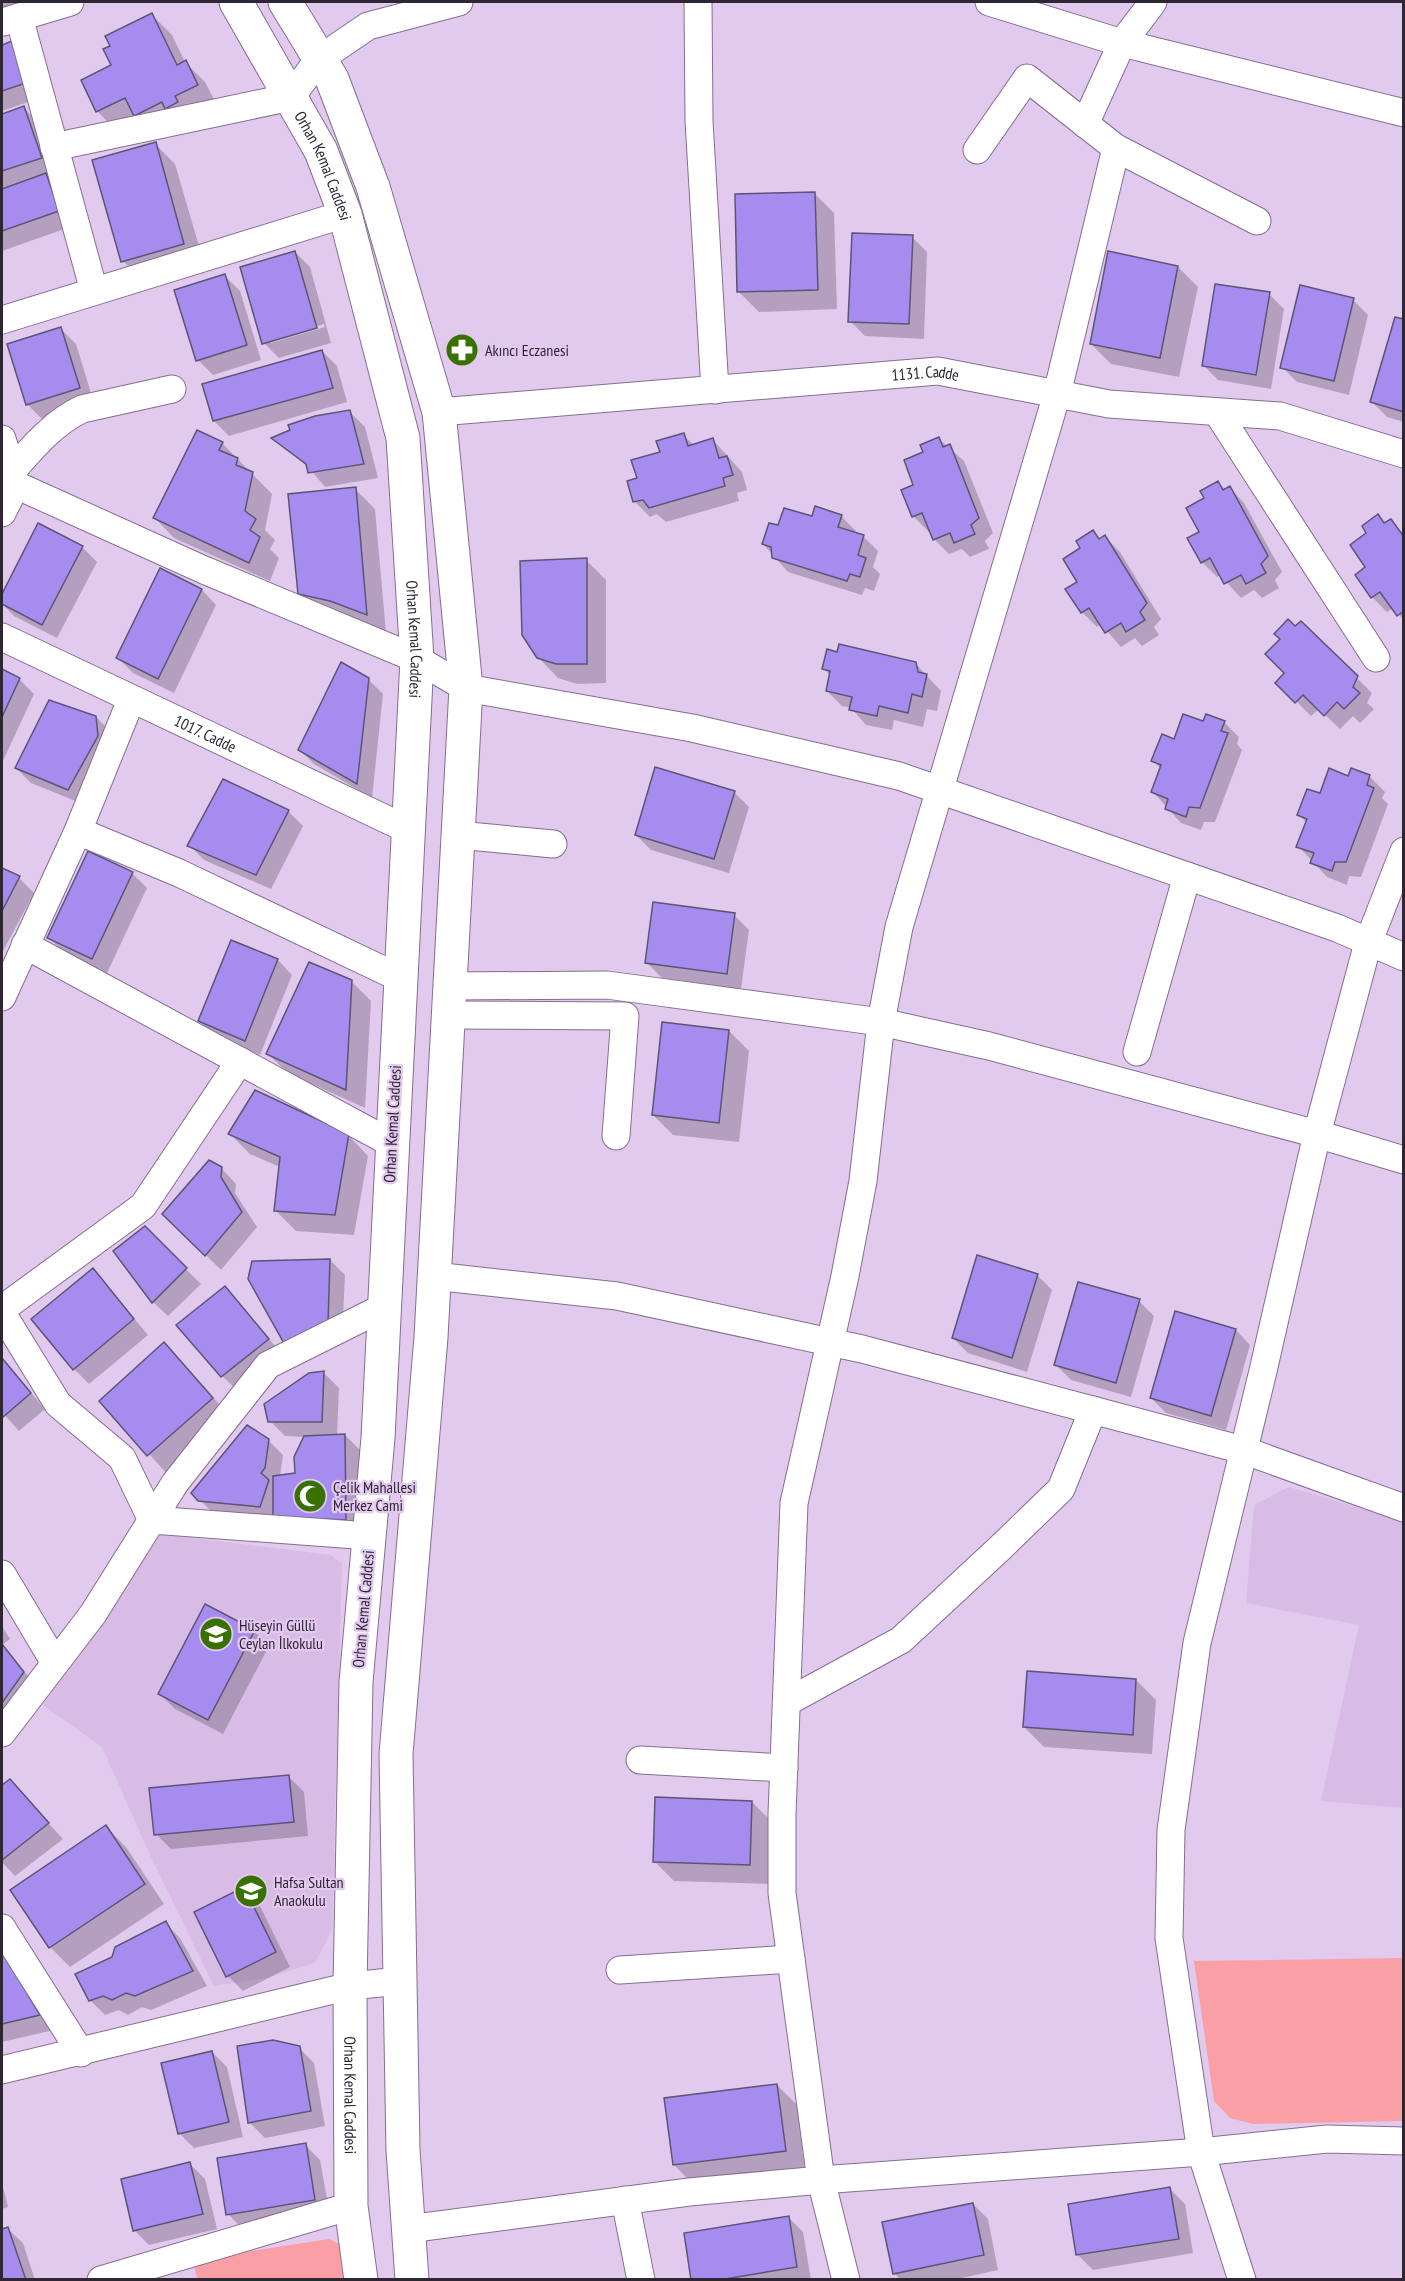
<svg xmlns="http://www.w3.org/2000/svg" width="1405" height="2281" font-family="'PT Sans Narrow',sans-serif">
	<rect width="100%" height="100%" fill="#e2c9ee"/>
	<g fill="#d9bce6">
		<path d="M1289,1487L1403,1521V1808L1321,1801L1359,1625L1246,1603L1254,1505Z"/>
		<path d="M161,1534L331,1555L342,1564L332,1930L315,1963L266,1978L214,1986L149,1853L102,1747L43,1705Z"/>
	</g>
	<g fill="#fa9fa6">
		<path d="M1403,1958V2121L1253,2124L1230,2118L1214,2101L1194,1961Z"/>
		<path d="M329,2239L343,2246L346,2279H197L193,2260Z"/>
	</g>
	<g fill="#0003" fill-rule="evenodd">
		<path d="M2,2H34L2,11Z"/>
		<path d="M152,15L172,35L185,62L205,82L217,105L117,131L97,111L83,81L113,66Z"/>
		<path d="M11,43L40,98L2,111V46Z"/>
		<path d="M24,108L39,123L56,173L46,176L61,190L73,226L2,251V116Z"/>
		<path d="M155,144L175,164L204,263L143,281L123,261Z"/>
		<path d="M814,193L834,213L837,309L759,312L739,292Z"/>
		<path d="M912,237L927,252L924,339L865,336L850,321Z"/>
		<path d="M295,252L310,267L331,343L279,358L264,343ZM324,324L325,327L271,343V340Z"/>
		<path d="M1178,267L1198,287L1179,377L1111,364L1091,344Z"/>
		<path d="M225,276L240,291L261,360L213,375L198,360Z"/>
		<path d="M1269,294L1284,309L1271,389L1218,380L1203,365Z"/>
		<path d="M1353,300L1368,315L1349,395L1297,382L1282,367Z"/>
		<path d="M1404,321V422L1387,417L1372,402Z"/>
		<path d="M61,329L76,344L94,403L42,419L27,404Z"/>
		<path d="M322,351L337,366L347,402L229,436L214,421L204,385Z"/>
		<path d="M350,412L365,427L378,478L325,487L309,468L274,439Z"/>
		<path d="M683,435L694,445L713,440L742,472L747,490L737,493L739,501L666,522L657,514L650,517L635,502L639,479L662,453Z"/>
		<path d="M939,439L964,461L993,533L985,541L989,549L970,557L962,549L949,554L934,539L930,530L928,531L913,516L915,486L925,453Z"/>
		<path d="M222,443L272,494L265,530L275,540L270,549L279,558L270,581L174,538L155,518Z"/>
		<path d="M1218,483L1226,490L1230,488L1244,503L1282,572L1275,580L1279,588L1262,598L1254,590L1241,598L1220,575L1217,577L1202,562L1201,532L1206,499Z"/>
		<path d="M355,489L375,509L386,633L319,614L299,593Z"/>
		<path d="M841,516L856,531L855,534L863,536L878,551L873,567L880,574L874,591L865,588L862,595L788,572L763,544L779,527L813,518Z"/>
		<path d="M1378,516L1386,524L1390,521L1404,534V620L1393,608L1387,612L1372,597L1367,567Z"/>
		<path d="M39,525L82,547L97,562L57,638L14,616L2,604V597Z"/>
		<path d="M1093,532L1101,540L1105,537L1120,552L1161,619L1154,627L1159,635L1142,646L1135,638L1121,647L1101,624L1097,627L1082,612L1079,583Z"/>
		<path d="M586,560L606,580V683L577,684L558,678L538,657Z"/>
		<path d="M202,590L216,605L174,693L133,673L118,658Z"/>
		<path d="M1301,623L1372,693L1367,703L1374,709L1360,723L1353,716L1340,729L1319,709L1311,716L1277,682L1286,673L1296,628Z"/>
		<path d="M915,663L941,691L937,711L927,709L923,727L894,720L892,730L866,725L851,708L842,706L827,691L831,676L824,669Z"/>
		<path d="M2,671L19,679L34,694L2,763Z"/>
		<path d="M368,679L383,694L372,798L314,764L299,749Z"/>
		<path d="M96,717L111,732L83,804L31,783L16,768Z"/>
		<path d="M1224,722L1239,737L1237,744L1242,750L1215,822H1204L1201,830L1181,823L1153,792L1161,769L1153,760L1175,741L1204,723Z"/>
		<path d="M1352,770L1370,777L1385,792L1382,798L1388,804L1361,877L1349,876L1347,885L1327,877L1298,846L1307,823L1299,815L1320,795L1349,778Z"/>
		<path d="M734,792L749,807L729,873L651,850L636,835Z"/>
		<path d="M288,811L303,826L271,889L204,860L189,845Z"/>
		<path d="M2,869L19,878L34,893L3,951Z"/>
		<path d="M132,873L147,888L107,973L64,952L49,938Z"/>
		<path d="M734,915L749,930L741,989L662,978L647,963Z"/>
		<path d="M232,942L278,960L292,975L260,1055L215,1036L200,1021Z"/>
		<path d="M351,981L371,1001L365,1108L288,1073L268,1054Z"/>
		<path d="M729,1031L749,1051L739,1142L673,1135L653,1115Z"/>
		<path d="M230,1134L348,1135L368,1156L354,1235L296,1231L276,1211L280,1167L250,1154Z"/>
		<path d="M221,1168L236,1184L235,1193L257,1227L221,1270L164,1214Z"/>
		<path d="M144,1228L201,1284L168,1316L153,1302Z"/>
		<path d="M330,1260L345,1275L342,1339L250,1279Z"/>
		<path d="M93,1270L148,1335L89,1384L74,1369Z"/>
		<path d="M1037,1275L1052,1290L1027,1372L968,1353L953,1338Z"/>
		<path d="M225,1288L282,1354L237,1390L222,1376Z"/>
		<path d="M1139,1301L1154,1316L1131,1397L1071,1380L1056,1365Z"/>
		<path d="M1236,1330L1250,1345L1226,1430L1166,1413L1151,1398Z"/>
		<path d="M164,1344L232,1418L168,1475L101,1401Z"/>
		<path d="M2,1358L45,1409L19,1431L2,1412Z"/>
		<path d="M324,1373L339,1388L337,1436L345,1435L365,1455L366,1539L215,1515L193,1493L268,1440L283,1455L280,1476L297,1474L305,1437L285,1436L270,1421Z"/>
		<path d="M2,1626L10,1639L2,1645L38,1688L2,1738Z"/>
		<path d="M254,1631L269,1646L223,1734L175,1709L160,1694Z"/>
		<path d="M1136,1680L1156,1700L1152,1754L1044,1747L1024,1727Z"/>
		<path d="M289,1777L304,1792L308,1836L171,1849L156,1834Z"/>
		<path d="M9,1781L63,1839L15,1876L2,1862V1787Z"/>
		<path d="M752,1802L772,1822L770,1884L674,1881L654,1861Z"/>
		<path d="M106,1827L126,1847L164,1904L70,1967L50,1947Z"/>
		<path d="M244,1889L259,1904L290,1967L243,1991L228,1976Z"/>
		<path d="M165,1923L180,1938L207,1986L151,2010L142,2007L128,2015L119,2010L105,2015L90,2000L113,1958Z"/>
		<path d="M2,1951L54,2030L2,2042Z"/>
		<path d="M299,2048L314,2063L325,2126L265,2138L250,2123Z"/>
		<path d="M212,2052L227,2067L243,2137L194,2148L179,2133Z"/>
		<path d="M777,2085L797,2105L805,2171L694,2185L674,2165Z"/>
		<path d="M305,2145L320,2160L330,2215L243,2229L228,2214Z"/>
		<path d="M190,2164L205,2179L217,2229L149,2245L134,2230Z"/>
		<path d="M2,2183L8,2207L2,2209Z"/>
		<path d="M1170,2189L1185,2204L1193,2253L1093,2270L1078,2255L1069,2205Z"/>
		<path d="M973,2204L988,2219L998,2270L953,2280H901L895,2274L884,2223Z"/>
		<path d="M788,2217L803,2232L811,2280H693Z"/>
		<path d="M8,2229L23,2243L35,2280H2V2231Z"/>
	</g>
	<g fill="#a78cf0" stroke="#5c5477" stroke-width="1.5">
		<path d="M152,13L177,65L186,60L198,85L175,96L178,102L165,109L162,102L134,116L125,98L96,112L81,80L111,65L103,49L110,46L105,36Z"/>
		<path d="M12,41L26,83L2,91V45Z"/>
		<path d="M24,106L42,158L2,171V114Z"/>
		<path d="M156,142L184,244L121,262L92,160Z"/>
		<path d="M46,173L59,211L2,231V189Z"/>
		<path d="M815,192L818,290L737,292L735,194Z"/>
		<path d="M852,233L913,235L909,324L848,322Z"/>
		<path d="M295,251L317,328L262,344L240,267Z"/>
		<path d="M1108,251L1178,266L1160,358L1090,344Z"/>
		<path d="M225,274L247,345L196,361L174,290Z"/>
		<path d="M1215,284L1270,292L1256,375L1202,366Z"/>
		<path d="M1300,285L1354,298L1334,381L1280,368Z"/>
		<path d="M1395,317L1404,319V412L1370,402Z"/>
		<path d="M61,327L80,388L26,405L7,344Z"/>
		<path d="M322,350L333,388L213,421L202,384Z"/>
		<path d="M350,410L364,464L308,473L306,464L271,438L290,430L288,425L315,416Z"/>
		<path d="M197,430L223,442L219,450L238,458L236,465L253,472L245,511L256,519L250,530L260,537L249,563L153,518Z"/>
		<path d="M684,433L688,446L713,438L719,458L727,456L733,475L723,478L725,486L649,508L643,500L633,502L627,481L637,478L631,460L660,452L656,441Z"/>
		<path d="M939,437L943,447L950,444L979,518L971,525L975,534L954,543L950,533L933,540L922,513L912,517L901,490L913,485L904,460L923,452L920,445Z"/>
		<path d="M1218,481L1223,490L1230,486L1268,556L1261,564L1266,573L1246,584L1241,575L1224,584L1210,558L1201,563L1187,538L1199,532L1186,508L1204,498L1200,491Z"/>
		<path d="M356,487L367,615L330,601L298,594L288,494Z"/>
		<path d="M815,506L842,515L838,527L864,535L858,555L866,558L860,577L850,574L847,581L772,558L771,547L762,544L769,523L778,525L784,508L812,516Z"/>
		<path d="M1378,514L1384,523L1391,519L1404,537V611L1397,616L1380,592L1371,598L1355,575L1365,567L1350,545L1366,533L1362,526Z"/>
		<path d="M38,523L83,546L42,625L2,604V594Z"/>
		<path d="M1093,530L1099,539L1105,535L1147,603L1140,612L1145,620L1126,632L1121,623L1105,633L1089,608L1081,613L1065,589L1077,582L1063,559L1080,548L1076,541Z"/>
		<path d="M587,558V664H556L537,658L522,635L520,561Z"/>
		<path d="M160,568L202,589L158,679L116,658Z"/>
		<path d="M1288,619L1295,626L1301,621L1358,676L1353,687L1360,693L1344,709L1337,702L1324,716L1303,695L1295,703L1275,683L1284,673L1265,654L1280,639L1274,634Z"/>
		<path d="M839,644L916,662L918,672L927,674L922,697L912,694L908,713L879,706L877,716L849,710L852,697L826,691L830,671L822,669L827,649L837,652Z"/>
		<path d="M341,662L369,678L357,784L298,750Z"/>
		<path d="M2,669L20,678L2,717Z"/>
		<path d="M49,700L96,716L98,736L68,790L15,768Z"/>
		<path d="M1183,714L1203,721L1206,714L1225,721L1221,731L1228,733L1200,808L1189,807L1186,817L1165,809L1168,799L1151,792L1161,765L1151,761L1162,734L1174,739Z"/>
		<path d="M655,767L735,791L714,859L635,835Z"/>
		<path d="M1329,768L1348,776L1351,768L1370,775L1367,785L1374,788L1346,862H1335L1332,871L1310,863L1314,853L1296,847L1307,819L1297,815L1307,789L1320,793Z"/>
		<path d="M223,779L289,810L256,875L187,846Z"/>
		<path d="M88,851L133,872L92,959L47,938Z"/>
		<path d="M2,868L20,876L2,911Z"/>
		<path d="M653,902L735,913L727,974L645,963Z"/>
		<path d="M231,940L278,959L245,1041L198,1021Z"/>
		<path d="M309,962L352,980L346,1090L266,1054Z"/>
		<path d="M662,1022L729,1030L719,1123L652,1115Z"/>
		<path d="M255,1090L349,1134L335,1215L274,1211L280,1157L228,1134Z"/>
		<path d="M209,1160L222,1167L221,1177L242,1212L205,1256L162,1214Z"/>
		<path d="M145,1226L187,1268L152,1303L113,1251Z"/>
		<path d="M977,1255L1038,1274L1012,1358L952,1338Z"/>
		<path d="M330,1259L328,1324L285,1345L248,1279L252,1261Z"/>
		<path d="M93,1268L134,1319L73,1370L31,1319Z"/>
		<path d="M1078,1282L1140,1299L1116,1383L1054,1365Z"/>
		<path d="M225,1286L269,1339L221,1377L176,1325Z"/>
		<path d="M1175,1311L1236,1329L1211,1416L1150,1398Z"/>
		<path d="M164,1342L213,1398L147,1456L99,1401Z"/>
		<path d="M2,1358L31,1393L3,1417L2,1415Z"/>
		<path d="M324,1371L322,1422H268L264,1404L309,1373Z"/>
		<path d="M247,1425L269,1439L265,1468L261,1473L269,1480L260,1507L198,1501L191,1493Z"/>
		<path d="M345,1434L346,1520L273,1517V1476L295,1473L294,1457L304,1436Z"/>
		<path d="M205,1604L255,1630L208,1720L158,1694Z"/>
		<path d="M2,1644L24,1672L2,1703Z"/>
		<path d="M1027,1671L1136,1679L1133,1735L1023,1727Z"/>
		<path d="M289,1775L294,1822L154,1835L149,1788Z"/>
		<path d="M10,1779L49,1823L2,1860V1785Z"/>
		<path d="M655,1797L752,1801L750,1865L653,1862Z"/>
		<path d="M106,1825L145,1884L49,1948L10,1890Z"/>
		<path d="M244,1887L276,1952L226,1977L194,1912Z"/>
		<path d="M166,1921L193,1971L135,1996L126,1993L112,2000L103,1996L89,2001L75,1974L112,1957L115,1947Z"/>
		<path d="M2,1951L40,2015L2,2024Z"/>
		<path d="M273,2040L300,2046L311,2111L248,2123L237,2046Z"/>
		<path d="M212,2051L229,2122L178,2134L161,2063Z"/>
		<path d="M777,2084L786,2151L673,2165L664,2098Z"/>
		<path d="M306,2143L315,2200L226,2215L217,2158Z"/>
		<path d="M190,2162L203,2214L133,2231L121,2179Z"/>
		<path d="M1170,2187L1179,2239L1076,2255L1068,2204Z"/>
		<path d="M973,2203L984,2255L893,2274L882,2222Z"/>
		<path d="M789,2216L797,2267L719,2280H691L684,2233Z"/>
		<path d="M8,2227L26,2280H2V2229Z"/>
	</g>
	<g fill="none" stroke-linecap="round" stroke-linejoin="round">
		<g stroke="#856e90" stroke-width="29">
			<g id="minor">
				<path d="M698,2L699,121L715,390"/>
				<path d="M989,2L1122,43L1404,113"/>
				<path d="M19,17L94,291"/>
				<path d="M3,22L70,2"/>
				<path d="M1085,124L1122,43L1153,2"/>
				<path d="M54,147L291,97L318,60L368,26L459,2"/>
				<path d="M977,150L1027,78L1116,148L1257,221"/>
				<path d="M2,320L345,214"/>
				<path id="s1" d="M439,412L938,371L1109,404L1280,416L1404,454"/>
				<path d="M1217,412L1376,658"/>
				<path d="M2,439L16,485L2,513"/>
				<path d="M12,471C33,447 53,423 82,409L172,389"/>
				<path d="M16,485L204,570L417,659L466,688L692,728L899,776L1337,928L1404,957"/>
				<path id="s2" d="M2,637L409,830"/>
				<path d="M78,831L179,873L400,978"/>
				<path d="M458,835L553,844"/>
				<path d="M25,945L391,1143"/>
				<path d="M449,986L607,985L881,1022L989,1046L1317,1134L1404,1160"/>
				<path d="M2,997L78,831L131,700"/>
				<path d="M447,1015L625,1016L616,1136"/>
				<path d="M1137,1052L1187,876"/>
				<path d="M434,1276L617,1296L862,1349L1243,1450L1404,1508"/>
				<path d="M2,1309L143,1206L240,1061"/>
				<path d="M2,1313L58,1404L122,1458L152,1520L369,1536"/>
				<path d="M2,1574L55,1663"/>
				<path d="M787,1702L901,1640L999,1549L1061,1489L1093,1410"/>
				<path d="M2,1733L93,1614L175,1483L268,1365L384,1307"/>
				<path d="M640,1760L784,1768"/>
				<path d="M2,1928L81,2053"/>
				<path d="M620,1970L791,1959"/>
				<path d="M2,2070L350,1986L400,1981"/>
				<path d="M625,2200L641,2280"/>
				<path d="M408,2229L689,2192L821,2180L1201,2152L1327,2139L1404,2141"/>
				<path d="M101,2280L351,2206"/>
				<path d="M846,2280L821,2180L782,1893V1814L794,1503L845,1276L863,1181L881,1022L899,927L1057,394L1116,148"/>
				<path d="M1242,2280L1201,2152L1169,1938L1171,1830L1197,1643L1263,1371L1317,1134L1368,943L1404,851"/>
			</g>
		</g>
		<g stroke="#856e90" stroke-width="35">
			<g id="major">
				<path id="s3" d="M236,2L321,151L345,214L403,438L417,659L378,1438L356,1682L350,1986L351,2206L361,2280"/>
				<path d="M285,2L332,79L373,187L439,412L466,688L431,1337L396,1754L403,2150L412,2280"/>
			</g>
		</g>
		<use href="#minor" stroke="#fff" stroke-width="27"/>
		<use href="#major" stroke="#fff" stroke-width="33"/>
	</g>
	<defs>
		<g id="pharmacy-disc" transform="scale(1.725)"><circle r="9.5" fill="#387100" stroke="#e2c9ee"/><path d="M-2-6h4v4h4v4h-4v4h-4v-4h-4v-4h4Z" fill="#fff"/></g>
		<g id="mosque-disc" transform="scale(1.725)"><circle r="9.5" fill="#387100" stroke="#e2c9ee"/><path d="M3.5-4.9A6 6 0 1 0 3.5 4.9A5 5 0 1 1 3.5-4.9Z" fill="#fff"/></g>
		<g id="school-disc" transform="scale(1.725)"><circle r="9.5" fill="#387100" stroke="#e2c9ee"/><path d="M0-5L7-2L0 1L-7-2ZM-4 1L0 2.5L4 1V4Q0 6-4 4Z" fill="#fff"/></g>
	</defs>
	<g fill-rule="evenodd">
		<use href="#pharmacy-disc" x="462" y="350"/>
		<use href="#mosque-disc" x="310" y="1496"/>
		<use href="#school-disc" x="216" y="1634"/>
		<use href="#school-disc" x="251" y="1891"/>
	</g>
	<g text-anchor="middle" stroke-width="4.5" stroke-linejoin="round" paint-order="stroke">
		<g font-size="16" fill="#2f2634" stroke="#e2c9ee">
			<text dy="6" stroke="none"><textPath href="#s3" startOffset="186">Orhan Kemal Caddesi</textPath></text>
			<text dy="6" stroke="none"><textPath href="#s1" startOffset="488">1131. Cadde</textPath></text>
			<text dy="6" stroke="none"><textPath href="#s3" startOffset="672">Orhan Kemal Caddesi</textPath></text>
			<text dy="6" stroke="none"><textPath href="#s2" startOffset="225">1017. Cadde</textPath></text>
			<text transform="translate(392 1124) rotate(-87)" y="6">Orhan Kemal Caddesi</text>
			<text transform="translate(363 1609) rotate(-85)" y="6">Orhan Kemal Caddesi</text>
			<text dy="6" stroke="none"><textPath href="#s3" startOffset="2130">Orhan Kemal Caddesi</textPath></text>
		</g>
		<g font-size="16" fill="#2f2634" stroke="#e2c9ee" text-anchor="start">
			<text x="485" y="356">Akıncı Eczanesi</text>
			<text x="333" y="1493">Çelik Mahallesi<tspan x="333" dy="18">Merkez Cami</tspan></text>
			<text x="239" y="1631">Hüseyin Güllü<tspan x="239" dy="18">Ceylan İlkokulu</tspan></text>
			<text x="274" y="1888">Hafsa Sultan<tspan x="274" dy="18">Anaokulu</tspan></text>
		</g>
	</g>
	<rect width="1405" height="2281" fill="none" stroke="#2f2634" stroke-width="6"/>
</svg>
